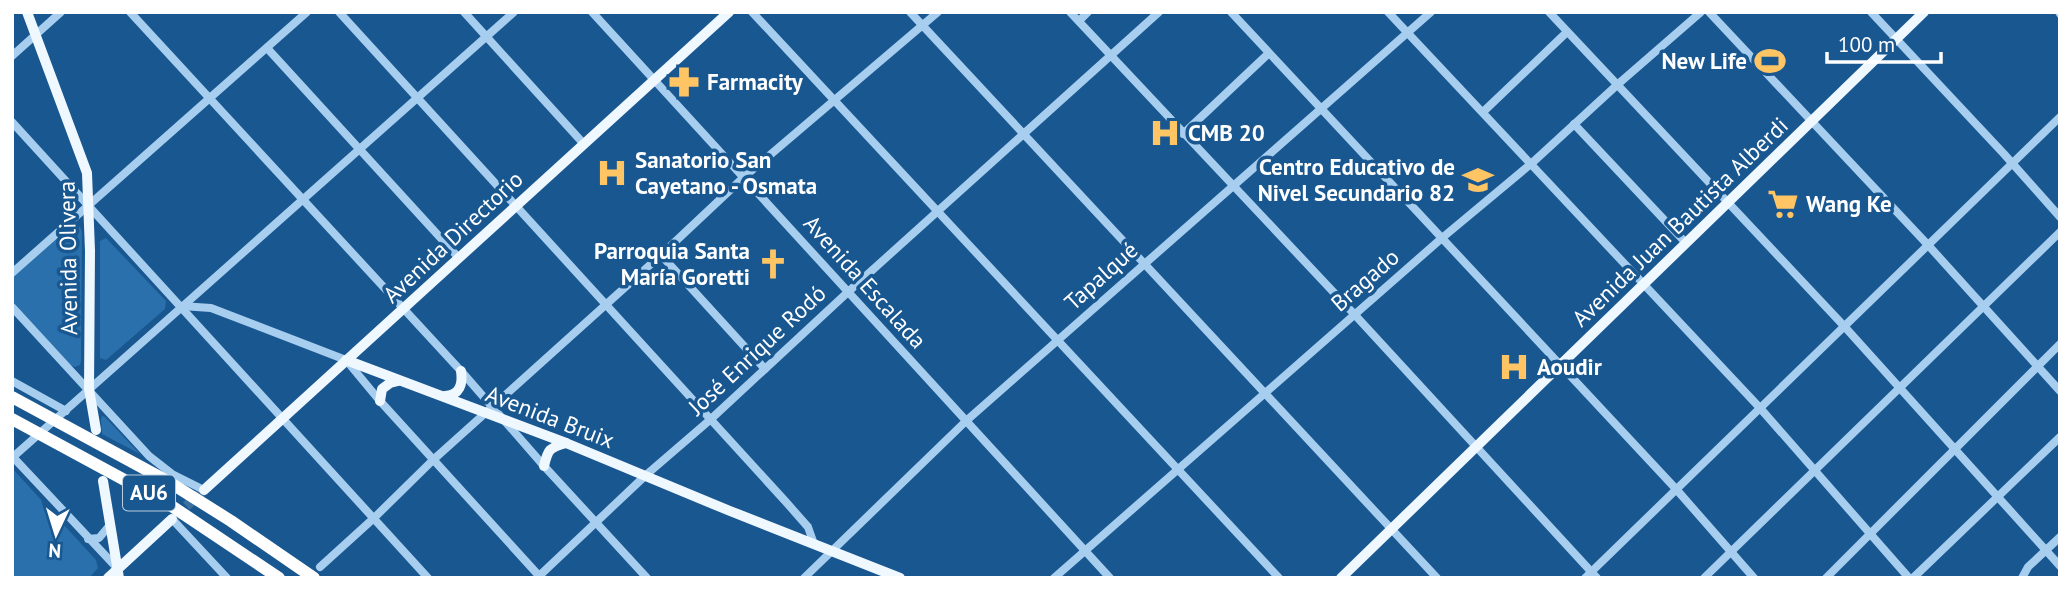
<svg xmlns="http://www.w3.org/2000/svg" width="2072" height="590" font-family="'PT Sans',sans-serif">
	<rect width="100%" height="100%" fill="#195790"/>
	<g fill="#2970ac">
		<path d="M76,225L80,227L82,232L81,361L80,365L75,367L70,365L12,302V278L71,226Z"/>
		<path d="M106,238L166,301L165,309L106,360L100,358V241Z"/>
		<path d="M102,416L105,417L140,454L102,434L101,419Z"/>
		<path d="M12,468L96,560L98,568L89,578H12Z"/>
	</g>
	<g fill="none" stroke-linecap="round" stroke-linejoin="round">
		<path stroke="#3c70a1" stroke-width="10" stroke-dasharray="10 5" stroke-linecap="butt" d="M175,516L204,490"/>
		<g stroke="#a7ceef" stroke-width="8">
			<path d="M130,12L461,371L544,466L647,578"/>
			<path d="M339,12L786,502L808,527L814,544"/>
			<path d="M464,12L583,143"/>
			<path d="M592,12L1110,578"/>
			<path d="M752,12L1279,578"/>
			<path d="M910,12L1437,578"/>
			<path d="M1070,12L1355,315L1597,578"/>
			<path d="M1231,12L1676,489L1754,578"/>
			<path d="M1388,12L1760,408L1909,578"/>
			<path d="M1549,12L1844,326L2060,566"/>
			<path d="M1709,12L1928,245L2060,391"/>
			<path d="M1871,12L2004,154L2060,217"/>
			<path d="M2059,12L2060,14"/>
			<path d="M1079,21L1088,12"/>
			<path d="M267,48L458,257"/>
			<path d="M12,56L61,12"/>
			<path d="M1483,112L1567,32"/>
			<path d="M12,122L428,578"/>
			<path d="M1574,124L1686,243"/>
			<path d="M1183,134L1269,53"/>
			<path d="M661,255L765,369"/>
			<path d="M12,273L307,12"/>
			<path d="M181,306L211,308L346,360L380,401L541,578"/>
			<path d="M12,307L149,456L172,474L204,490"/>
			<path d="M12,381L66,411"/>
			<path d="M12,456L118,569"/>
			<path d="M13,457L514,12"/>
			<path d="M172,519L227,578"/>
			<path d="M88,539L99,538L110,525"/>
			<path d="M320,567L374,518L433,460L661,255L744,177L938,12"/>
			<path d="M537,578L646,475L711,419L848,292L1159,12"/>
			<path d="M804,578L966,421L1431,12"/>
			<path d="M1054,578L1442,238L1532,163L1617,85L1701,12"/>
			<path d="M1585,578L2060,117"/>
			<path d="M1704,578L2060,232"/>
			<path d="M1826,578L2060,344"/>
			<path d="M1913,578L2060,437"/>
			<path d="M2022,578L2028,567L2060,537"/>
		</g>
		<g stroke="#eff7ff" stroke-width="10">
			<path d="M27,12L87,173L90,251L89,389L96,430"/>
			<path d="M346,360L566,443L730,511L900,578"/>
			<path d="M445,396C460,395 463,384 461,371"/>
			<path d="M380,401L382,389L390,383L398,381"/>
			<path d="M544,466C548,449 549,448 566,443"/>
			<path d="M103,481L119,578"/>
			<path d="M204,490L729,12"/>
			<path d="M108,578L172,519"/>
			<path d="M1341,578L1924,12"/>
		</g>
		<g stroke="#fff" stroke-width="12">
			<path d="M12,397L169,482L231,521L314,578"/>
			<path d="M12,419L167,503L279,578"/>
		</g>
	</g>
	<defs>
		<g id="stadium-bare" transform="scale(2.415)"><path d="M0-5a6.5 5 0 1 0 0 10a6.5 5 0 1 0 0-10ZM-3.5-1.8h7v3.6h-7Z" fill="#ffc565" stroke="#195790" stroke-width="2.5" paint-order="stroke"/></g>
		<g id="pharmacy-bare" transform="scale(2.415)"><path d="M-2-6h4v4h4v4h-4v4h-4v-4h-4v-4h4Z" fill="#ffc565" stroke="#195790" stroke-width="2.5" paint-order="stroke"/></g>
		<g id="hospital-bare" transform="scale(2.415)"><path d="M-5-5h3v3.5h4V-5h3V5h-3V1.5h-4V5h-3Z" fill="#ffc565" stroke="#195790" stroke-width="2.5" paint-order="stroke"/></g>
		<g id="school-bare" transform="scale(2.415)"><path d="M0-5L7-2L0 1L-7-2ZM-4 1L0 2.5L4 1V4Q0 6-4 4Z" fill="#ffc565" stroke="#195790" stroke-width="2.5" paint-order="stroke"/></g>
		<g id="supermarket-bare" transform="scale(2.415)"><path d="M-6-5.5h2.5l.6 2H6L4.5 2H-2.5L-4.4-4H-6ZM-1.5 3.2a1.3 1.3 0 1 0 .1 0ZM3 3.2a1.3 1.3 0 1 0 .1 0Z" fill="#ffc565" stroke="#195790" stroke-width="2.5" paint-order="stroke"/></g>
		<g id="church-bare" transform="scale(2.415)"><path d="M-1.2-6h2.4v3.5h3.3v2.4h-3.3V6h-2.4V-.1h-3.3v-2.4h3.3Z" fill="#ffc565" stroke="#195790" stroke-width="2.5" paint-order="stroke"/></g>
	</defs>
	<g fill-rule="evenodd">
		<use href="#stadium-bare" x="1770" y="61"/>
		<use href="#pharmacy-bare" x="684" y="82"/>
		<use href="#hospital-bare" x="1165" y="133"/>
		<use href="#hospital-bare" x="612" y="173"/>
		<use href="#school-bare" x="1478" y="180"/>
		<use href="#supermarket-bare" x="1783" y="204"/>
		<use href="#church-bare" x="773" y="264"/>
		<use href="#hospital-bare" x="1514" y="367"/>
	</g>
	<g text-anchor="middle" stroke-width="7" stroke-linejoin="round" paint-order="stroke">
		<rect fill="#195790" stroke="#bacdde" stroke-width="2" x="123" y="475.5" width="52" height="35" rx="5"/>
		<g font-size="21" font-weight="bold" fill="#fff">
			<text x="149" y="500">AU6</text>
		</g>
		<g font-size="23" font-weight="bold" fill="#fff" stroke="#195790" text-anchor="start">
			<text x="1747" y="69" text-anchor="end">New Life</text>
			<text x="707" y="90">Farmacity</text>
			<text x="1188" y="141">CMB 20</text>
			<text x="635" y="168">Sanatorio San<tspan x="635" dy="26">Cayetano - Osmata</tspan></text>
			<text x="1455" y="175" text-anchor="end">Centro Educativo de<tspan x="1455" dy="26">Nivel Secundario 82</tspan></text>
			<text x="1806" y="212">Wang Ke</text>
			<text x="750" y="259" text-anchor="end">Parroquia Santa<tspan x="750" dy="26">María Goretti</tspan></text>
			<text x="1537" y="375">Aoudir</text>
		</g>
		<g font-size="23" fill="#fff" stroke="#195790">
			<text transform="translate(1680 222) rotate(-44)" y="8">Avenida Juan Bautista Alberdi</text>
			<text transform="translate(453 237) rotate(-43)" y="8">Avenida Directorio</text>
			<text transform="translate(68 258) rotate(-91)" y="8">Avenida Olivera</text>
			<text transform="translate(1101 276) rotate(-42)" y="8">Tapalqué</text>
			<text transform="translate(1365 280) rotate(-41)" y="8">Bragado</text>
			<text transform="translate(865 282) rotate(48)" y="8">Avenida Escalada</text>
			<text transform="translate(757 350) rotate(-43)" y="8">José Enrique Rodó</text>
			<text transform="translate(550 417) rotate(21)" y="8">Avenida Bruix</text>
		</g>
	</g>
	<rect width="2072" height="590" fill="none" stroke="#ffffff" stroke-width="28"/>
	<g transform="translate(56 534) rotate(184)" stroke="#195790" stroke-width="5" paint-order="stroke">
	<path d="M0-5L12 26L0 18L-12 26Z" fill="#ffffff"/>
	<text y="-10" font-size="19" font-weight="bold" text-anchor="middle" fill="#ffffff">N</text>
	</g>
	<path d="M1827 52v10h114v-10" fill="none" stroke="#ffffff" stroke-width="3.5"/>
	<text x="1838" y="52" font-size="21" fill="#ffffff" stroke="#195790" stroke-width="5" paint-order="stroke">100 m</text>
</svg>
